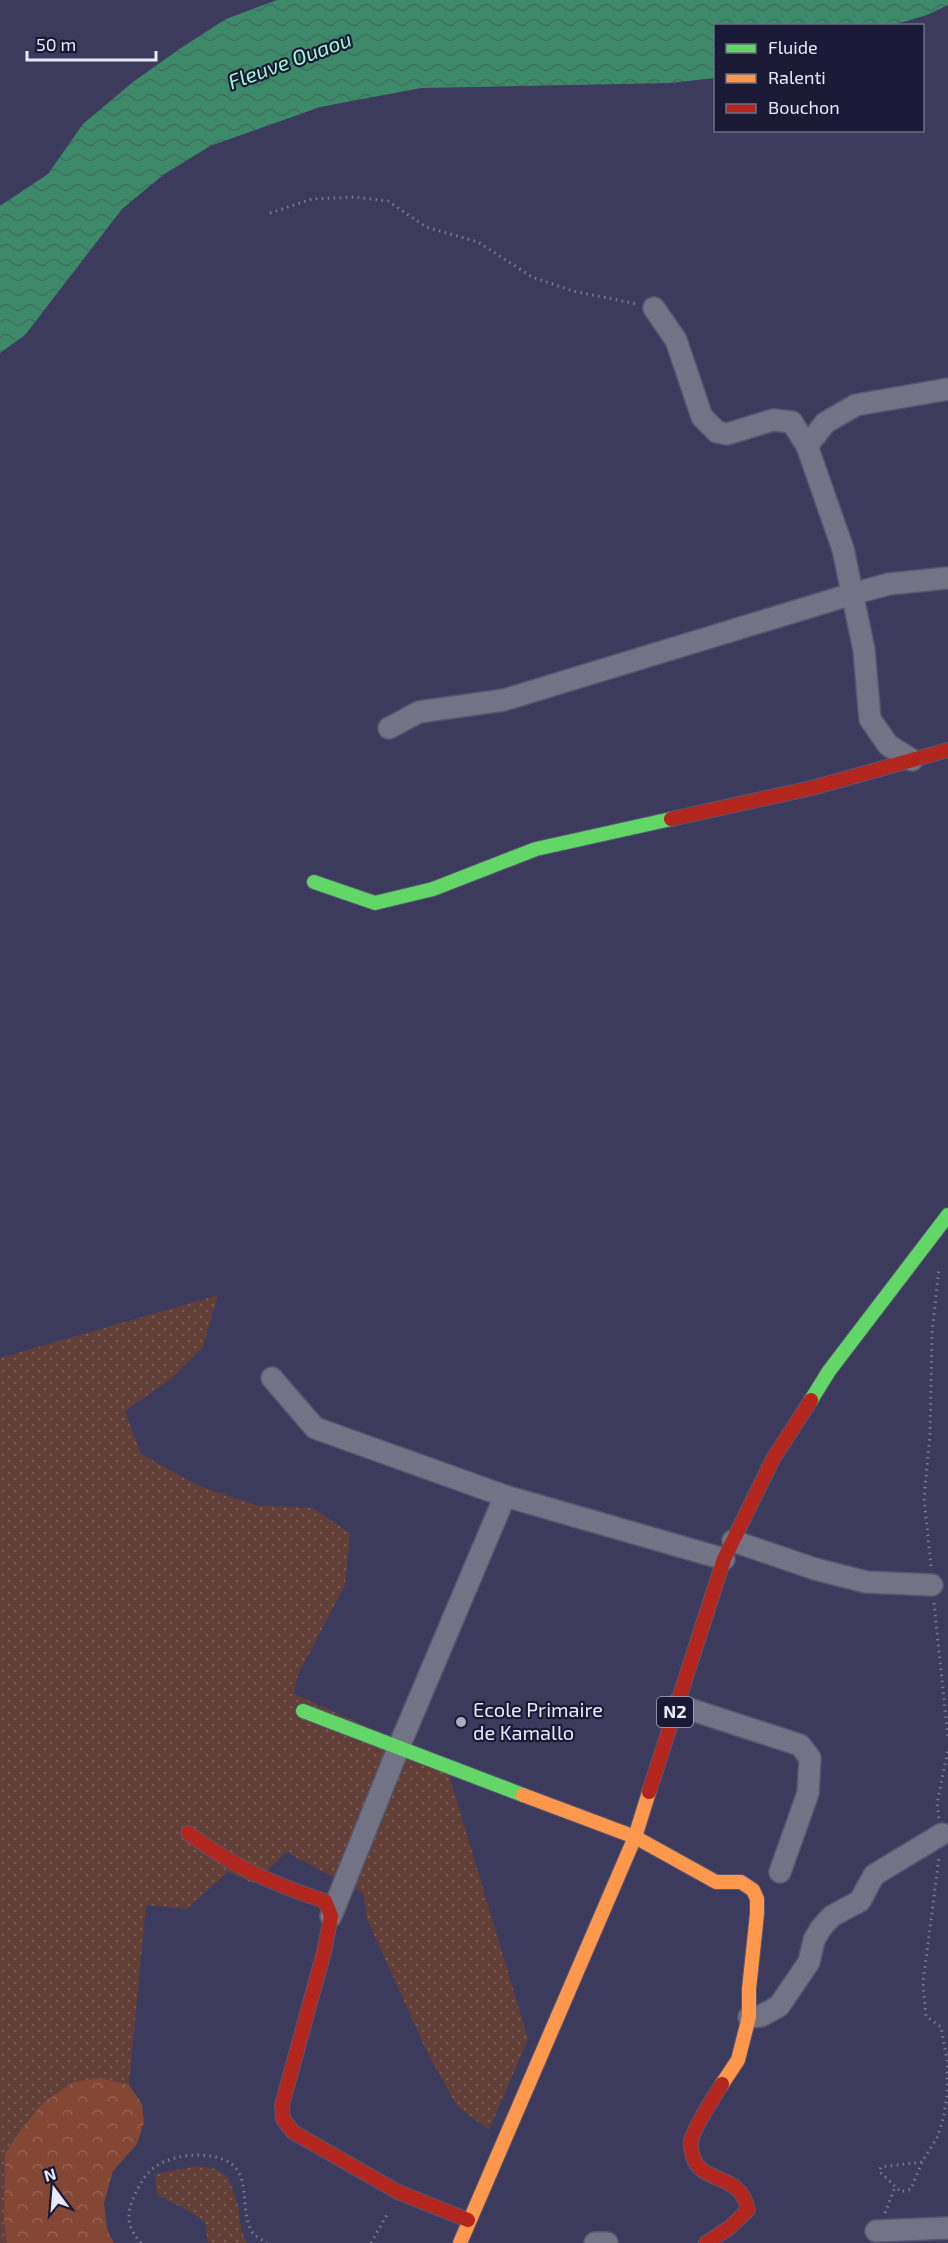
<svg xmlns="http://www.w3.org/2000/svg" width="948" height="2243" font-family="'Exo 2',sans-serif">
	<defs>
		<pattern id="grass-dots" width="8" height="8" patternUnits="userSpaceOnUse" patternTransform="scale(1.5)"><rect width="8" height="8" fill="#613e36"/><path d="M2 2h.1M6 6h.1" fill="none" stroke="#785a54" stroke-width="1.8" stroke-linecap="round"/></pattern>
		<pattern id="forest-crowns" width="20" height="18" patternUnits="userSpaceOnUse" patternTransform="scale(1.5)"><rect width="20" height="18" fill="#834734"/><path d="M2 6a3 3 0 1 1 6 0M12 15a3 3 0 1 1 6 0" fill="none" stroke="#956252"/></pattern>
		<pattern id="water-waves" width="16" height="10" patternUnits="userSpaceOnUse" patternTransform="scale(1.5)"><rect width="16" height="10" fill="#3d8a6b"/><path d="M0 5q4-4 8 0t8 0" fill="none" stroke="#416f5e"/></pattern>
	</defs>
	<rect width="100%" height="100%" fill="#3c3b5d"/>
	<g fill="url(#grass-dots)">
		<path d="M218,1295L203,1347L172,1378L125,1411L141,1454L199,1486L256,1505L313,1508L350,1533L345,1585L298,1675L294,1694L445,1761L528,2039L489,2130L457,2106L427,2052L367,1919L363,1893L286,1852L254,1884L228,1872L187,1909L146,1905L129,2085L101,2078L43,2103L21,2129L5,2154L4,2220L7,2243H0V1358Z"/>
		<path d="M196,2166L216,2169L228,2177L238,2205L241,2230L247,2243H208L205,2222L189,2211L157,2195L155,2174Z"/>
	</g>
	<path fill="url(#forest-crowns)" d="M101,2078L129,2085L142,2104L144,2122L137,2144L113,2171L104,2203L107,2229L114,2243H7L4,2220L5,2154L21,2129L43,2103L73,2082Z"/>
	<path fill="url(#water-waves)" d="M277,0H948V5L927,15L893,25L716,26L715,78L670,83L421,88L320,107L210,146L163,175L122,209L25,335L0,353V206L48,174L83,124L133,82L181,48L226,19Z"/>
	<g fill="none" stroke-linecap="round" stroke-linejoin="round">
		<g stroke="#575670" stroke-width="24">
			<g id="street">
				<path d="M654,308L676,340L702,417L717,432L727,434L773,420L792,422L807,446L843,549L864,650L870,719L888,745L912,760"/>
				<path d="M807,446L825,423L856,405L948,389"/>
				<path d="M389,728L419,712L504,700L852,594L889,584L948,578"/>
				<path d="M272,1378L315,1428L505,1496L724,1559"/>
				<path d="M733,1541L815,1569L866,1582L932,1585"/>
				<path d="M677,1705L800,1745L810,1758L808,1793L780,1872"/>
				<path d="M331,1916L398,1749L505,1496"/>
				<path d="M749,2017L761,2016L779,2006L809,1962L814,1940L821,1928L832,1916L860,1901L874,1875L942,1834"/>
				<path d="M876,2231L948,2228"/>
				<path d="M595,2243H607"/>
			</g>
		</g>
		<g stroke="#575670" stroke-width="16">
			<g id="fast">
				<path d="M314,882L375,903L433,889L536,849L671,819"/>
				<path d="M811,1400L829,1371L948,1215"/>
				<path d="M303,1711L523,1795"/>
			</g>
		</g>
		<g stroke="#575670" stroke-width="16">
			<g id="slow">
				<path d="M523,1795L635,1837L716,1882H741L753,1890L757,1899V1914L749,1989V2017L738,2060L722,2084"/>
				<path d="M460,2243L635,1837L649,1792"/>
			</g>
		</g>
		<g stroke="#575670" stroke-width="16">
			<g id="jam">
				<path d="M671,819L812,788L948,750"/>
				<path d="M649,1792L724,1559L773,1459L811,1400"/>
				<path d="M188,1833C233,1866 272,1884 325,1901L331,1916L324,1952L282,2105L283,2119L293,2132L398,2192L468,2220"/>
				<path d="M706,2243L729,2228L748,2210C741,2180 723,2184 702,2170C694,2164 690,2151 691,2141C693,2130 715,2095 722,2084"/>
			</g>
		</g>
		<g stroke="#7a7a8c" stroke-width="3" stroke-dasharray="1.5 4.5" stroke-linecap="butt">
			<path d="M270,213L312,199L355,197L388,201L426,227L478,242L532,277L573,291L637,304"/>
			<path d="M931,1566L924,1498L930,1434L932,1333L939,1268"/>
			<path d="M934,1603L948,1738"/>
			<path d="M939,1818L937,1804L948,1749"/>
			<path d="M922,2162L881,2167L879,2171L901,2192L911,2189L922,2162L938,2136L944,2115L947,2094V2060L941,2027L926,2016L923,1983L939,1857"/>
			<path d="M885,2213L895,2187"/>
			<path d="M141,2243C129,2230 126,2218 132,2201C136,2192 141,2181 148,2173C165,2155 200,2151 222,2159C254,2170 238,2208 252,2232C255,2236 262,2240 267,2243"/>
			<path d="M371,2243L388,2213"/>
		</g>
		<use href="#street" stroke="#737386" stroke-width="21"/>
		<use href="#fast" stroke="#63d668" stroke-width="14"/>
		<use href="#slow" stroke="#ff974d" stroke-width="14"/>
		<use href="#jam" stroke="#b3261e" stroke-width="14"/>
	</g>
	<circle fill="#acadc3" stroke="#1a1a37" stroke-width="2" cx="461" cy="1722" r="6"/>
	<g text-anchor="middle" stroke-width="4.5" stroke-linejoin="round" paint-order="stroke">
		<rect fill="#1a1a37" stroke="#aaacc0" stroke-width="1.5" x="657" y="1697" width="36" height="30" rx="4.5"/>
		<g font-size="18" font-weight="bold" fill="#e8eafa">
			<text x="675" y="1718">N2</text>
		</g>
		<g font-size="20" fill="#e8eafa" stroke="#1a1a37" text-anchor="start">
			<text x="473" y="1717">Ecole Primaire<tspan x="473" dy="23">de Kamallo</tspan></text>
		</g>
		<g font-size="21" font-style="italic" fill="#a2face" stroke="#1a1a37">
			<text transform="translate(290 61) rotate(-20)" y="7">Fleuve Ouaou</text>
		</g>
	</g>
	<rect x="714" y="24" width="210" height="108" fill="#1a1a37" stroke="#6c6d85" stroke-width="1.5"/>
	<rect x="726" y="44" width="30" height="9" fill="#63d668" stroke="#6c6d85" stroke-width="1.5"/>
	<text x="768" y="54" font-size="18" fill="#e8eafa">Fluide</text>
	<rect x="726" y="74" width="30" height="9" fill="#ff974d" stroke="#6c6d85" stroke-width="1.5"/>
	<text x="768" y="84" font-size="18" fill="#e8eafa">Ralenti</text>
	<rect x="726" y="104" width="30" height="9" fill="#b3261e" stroke="#6c6d85" stroke-width="1.5"/>
	<text x="768" y="114" font-size="18" fill="#e8eafa">Bouchon</text>
	<g transform="translate(54 2189) rotate(344)" stroke="#1a1a37" stroke-width="4.5" paint-order="stroke">
	<path d="M0-4.5L10 22L0 15L-10 22Z" fill="#e8eafa"/>
	<text y="-9" font-size="16" font-weight="bold" text-anchor="middle" fill="#e8eafa">N</text>
	</g>
	<path d="M27 51v9h129v-9" fill="none" stroke="#e8eafa" stroke-width="3"/>
	<text x="36" y="51" font-size="18" fill="#e8eafa" stroke="#1a1a37" stroke-width="4.5" paint-order="stroke">50 m</text>
</svg>
